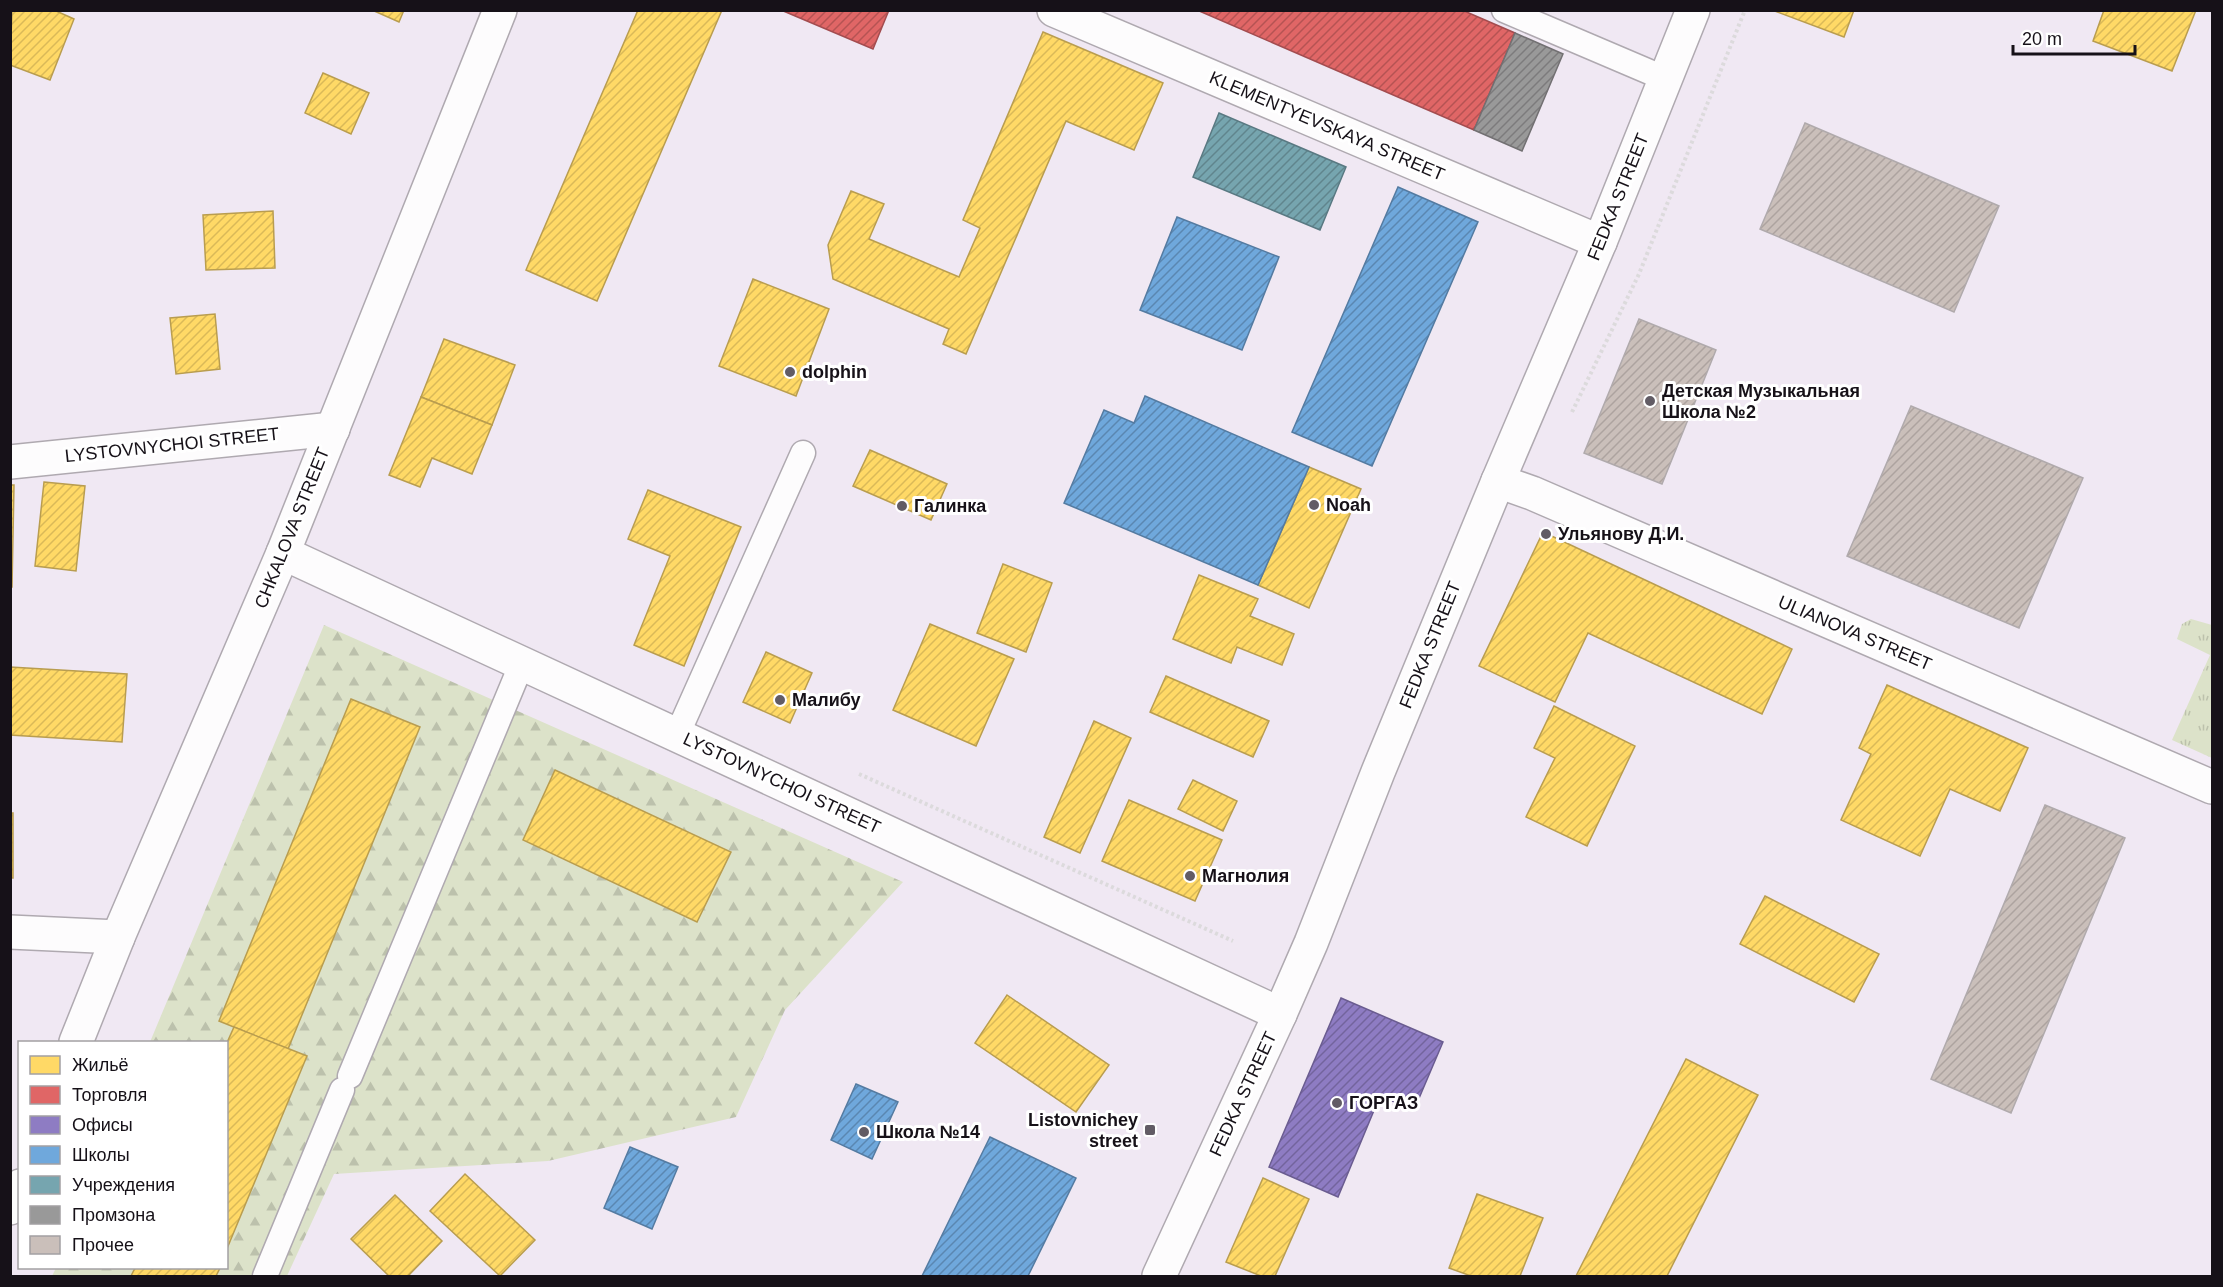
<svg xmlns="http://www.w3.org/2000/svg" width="2223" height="1287" font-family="Helvetica,sans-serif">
	<defs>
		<pattern id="grass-tufts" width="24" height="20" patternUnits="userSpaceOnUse" patternTransform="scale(1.5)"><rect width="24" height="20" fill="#dce2c9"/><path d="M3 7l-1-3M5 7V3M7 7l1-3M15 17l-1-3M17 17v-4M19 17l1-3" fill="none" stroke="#bcc1ac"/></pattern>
		<pattern id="forest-firs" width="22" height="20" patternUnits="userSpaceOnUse" patternTransform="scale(1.5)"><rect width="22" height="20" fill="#dce2c9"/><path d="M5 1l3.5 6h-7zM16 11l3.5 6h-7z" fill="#bcc1ac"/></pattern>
		<pattern id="homes-hatch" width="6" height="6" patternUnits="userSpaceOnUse" patternTransform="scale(1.5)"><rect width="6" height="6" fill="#ffd966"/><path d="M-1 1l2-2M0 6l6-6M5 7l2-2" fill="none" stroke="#dab958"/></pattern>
		<pattern id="shops-hatch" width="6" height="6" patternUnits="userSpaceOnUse" patternTransform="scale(1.5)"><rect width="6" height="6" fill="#e06666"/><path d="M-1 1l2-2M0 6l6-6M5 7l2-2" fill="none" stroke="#b55353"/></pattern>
		<pattern id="offices-hatch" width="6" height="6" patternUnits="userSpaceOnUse" patternTransform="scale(1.5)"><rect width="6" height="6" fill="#8e7cc3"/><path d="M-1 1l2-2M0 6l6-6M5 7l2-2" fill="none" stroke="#73649d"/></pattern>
		<pattern id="schools-hatch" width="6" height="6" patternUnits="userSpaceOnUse" patternTransform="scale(1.5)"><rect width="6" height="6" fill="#6fa8dc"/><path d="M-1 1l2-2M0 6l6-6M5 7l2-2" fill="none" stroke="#5a87b1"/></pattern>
		<pattern id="public-hatch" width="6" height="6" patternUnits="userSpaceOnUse" patternTransform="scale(1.5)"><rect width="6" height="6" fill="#76a5af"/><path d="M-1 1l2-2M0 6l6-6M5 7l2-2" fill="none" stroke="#60858d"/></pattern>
		<pattern id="industry-hatch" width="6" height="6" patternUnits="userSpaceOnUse" patternTransform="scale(1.5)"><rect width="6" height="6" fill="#999"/><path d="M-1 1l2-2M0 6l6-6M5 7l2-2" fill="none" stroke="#7c7b7c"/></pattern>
		<pattern id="building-hatch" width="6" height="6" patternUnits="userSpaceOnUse" patternTransform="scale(1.5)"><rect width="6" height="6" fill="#cabfba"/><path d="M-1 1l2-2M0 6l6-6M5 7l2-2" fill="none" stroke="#ada39f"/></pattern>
	</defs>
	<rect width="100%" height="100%" fill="#f0e8f3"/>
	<path fill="url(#grass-tufts)" d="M2191,619L2212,625V758L2172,740L2210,655L2177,639L2182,624Z"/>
	<path fill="url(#forest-firs)" d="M324,625L903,882L785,1010L736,1117L548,1161L334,1174L287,1276H52L56,1268H226V1042H150Z"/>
	<g fill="url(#homes-hatch)" stroke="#b99d4f" stroke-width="1.5">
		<path d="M12,10H54L74,19L50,80L10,65Z"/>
		<path d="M372,10H404L399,22Z"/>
		<path d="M638,10H722L597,301L526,270Z"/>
		<path d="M1772,10H1854L1844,37Z"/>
		<path d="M2104,10H2196L2172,71L2093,41Z"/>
		<path d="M1043,32L1163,83L1134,150L1066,121L966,354L943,344L949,329L833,279L828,245L851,191L884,204L869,239L959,277L980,228L963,220Z"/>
		<path d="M323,73L369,93L351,134L305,113Z"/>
		<path d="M273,211L275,268L206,270L203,215Z"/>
		<path d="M753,279L829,309L796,396L719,366Z"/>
		<path d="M215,314L220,369L176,374L170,318Z"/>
		<path d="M444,339L515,365L492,425L421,397Z"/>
		<path d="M421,397L492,425L472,474L432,458L420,487L389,475Z"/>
		<path d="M870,450L947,484L931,520L853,486Z"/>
		<path d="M1309,467L1361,489L1309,608L1258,585Z"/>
		<path d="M44,482L85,486L76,571L35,566Z"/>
		<path d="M10,485H14L12,587H10Z"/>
		<path d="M648,490L741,527L684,666L634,645L670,556L628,539Z"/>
		<path d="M1543,532L1792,649L1762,714L1588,633L1555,702L1479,666Z"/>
		<path d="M1003,564L1052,583L1026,652L977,633Z"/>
		<path d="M1199,575L1258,599L1250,616L1294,634L1282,665L1237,647L1231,663L1173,639Z"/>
		<path d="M930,624L1014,659L976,746L893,710Z"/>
		<path d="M766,652L812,673L790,723L743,702Z"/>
		<path d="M10,667L127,674L122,742L10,735Z"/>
		<path d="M1166,676L1269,721L1253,757L1150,712Z"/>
		<path d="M1887,685L2028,748L2000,811L1950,789L1920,856L1841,820L1871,754L1859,748Z"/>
		<path d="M351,699L420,727L288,1049L219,1021Z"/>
		<path d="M1554,706L1635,746L1587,846L1526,817L1555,758L1534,748Z"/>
		<path d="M1094,721L1131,738L1080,853L1044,837Z"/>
		<path d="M555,770L731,852L697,922L523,840Z"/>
		<path d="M1193,780L1237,801L1223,831L1178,809Z"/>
		<path d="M1129,800L1222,840L1195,901L1102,861Z"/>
		<rect x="10" y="813" width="3" height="65"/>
		<path d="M1765,896L1879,954L1854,1002L1740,944Z"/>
		<path d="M1007,995L1109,1065L1076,1112L975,1043Z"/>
		<path d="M234,1027L307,1056L226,1251V1045Z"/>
		<path d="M1686,1059L1758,1095L1667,1276H1576Z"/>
		<path d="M465,1174L535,1240L500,1276L430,1211Z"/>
		<path d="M1263,1178L1309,1199L1275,1276H1261L1226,1262Z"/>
		<path d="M1477,1194L1543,1218L1520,1276H1471L1449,1268Z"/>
		<path d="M395,1195L442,1241L408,1276H389L351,1239Z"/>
		<path d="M135,1268H220L216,1276H131Z"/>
	</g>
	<g fill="url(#shops-hatch)" stroke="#a34c4f" stroke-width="1.5">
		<path d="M781,10H889L873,49Z"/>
		<path d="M1197,10H1462L1515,33L1474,130Z"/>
	</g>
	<path fill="url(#offices-hatch)" stroke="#6a5c90" stroke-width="1.5" d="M1341,998L1443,1042L1414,1110L1380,1096L1338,1197L1269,1167Z"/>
	<g fill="url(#schools-hatch)" stroke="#547ba1" stroke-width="1.5">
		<path d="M1398,187L1478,222L1372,466L1292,432Z"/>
		<path d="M1177,217L1279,257L1242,350L1140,310Z"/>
		<path d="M1145,396L1309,467L1258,585L1064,503L1104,410L1134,423Z"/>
		<path d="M856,1084L898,1102L872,1159L831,1140Z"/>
		<path d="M990,1137L1076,1178L1028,1276H922Z"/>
		<path d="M630,1147L678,1167L652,1229L604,1208Z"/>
	</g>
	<path fill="url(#public-hatch)" stroke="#597982" stroke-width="1.5" d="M1219,113L1346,167L1320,230L1193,177Z"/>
	<path fill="url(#industry-hatch)" stroke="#727072" stroke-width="1.5" d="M1515,33L1563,54L1522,151L1474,130Z"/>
	<g fill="url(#building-hatch)" stroke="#b0aaac" stroke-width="1.5">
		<path d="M1805,123L1999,206L1954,312L1760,229Z"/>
		<path d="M1639,319L1716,350L1662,484L1584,453Z"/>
		<path d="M1911,406L2083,478L2019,628L1847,556Z"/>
		<path d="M2045,805L2125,838L2011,1113L1931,1079Z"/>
	</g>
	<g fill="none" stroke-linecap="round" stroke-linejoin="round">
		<g stroke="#afa9b0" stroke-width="27">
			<g id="lane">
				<path d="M1504,10L1666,79"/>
				<path d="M677,735L803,453"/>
				<path d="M350,1076L522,663"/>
				<path d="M265,1276L342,1090"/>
			</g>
		</g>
		<g stroke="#afa9b0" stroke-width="36">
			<g id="street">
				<path d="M1054,10L1600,242"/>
				<path d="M10,462L333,429"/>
				<path d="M1498,481L1532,493L2212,787"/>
				<path d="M283,553L1280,1014"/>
				<path d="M10,932L118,937"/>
			</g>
		</g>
		<g stroke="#afa9b0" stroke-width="36">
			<g id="secondary">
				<path d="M76,1042L118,937L283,553L500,10"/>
				<path d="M10,1208L20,1186"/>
				<path d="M1159,1276L1280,1014L1311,943L1378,772L1498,481L1600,242L1693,10"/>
			</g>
		</g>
		<g stroke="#dcdadc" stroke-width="4" stroke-dasharray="3 3" stroke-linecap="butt">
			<path d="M1572,412L1639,274L1745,10"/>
			<path d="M859,774L1233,941"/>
		</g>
		<use href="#lane" stroke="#fdfcfd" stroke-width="24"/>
		<use href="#street" stroke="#fdfcfd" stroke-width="33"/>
		<use href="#secondary" stroke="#fdfcfd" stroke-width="33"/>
	</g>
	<g fill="#625c65" stroke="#fff" stroke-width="2">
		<circle cx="790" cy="372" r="6"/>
		<circle cx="1650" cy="401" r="6"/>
		<circle cx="1314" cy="505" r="6"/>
		<circle cx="902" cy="506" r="6"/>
		<circle cx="1546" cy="534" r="6"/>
		<circle cx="780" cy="700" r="6"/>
		<circle cx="1190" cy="876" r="6"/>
		<circle cx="1337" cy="1103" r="6"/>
		<rect x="1144" y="1124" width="12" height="12" rx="3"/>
		<circle cx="864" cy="1132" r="6"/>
	</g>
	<g text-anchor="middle" stroke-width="6" stroke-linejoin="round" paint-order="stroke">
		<g font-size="18" fill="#161118" stroke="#fff">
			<text transform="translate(1327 126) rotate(23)" y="6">KLEMENTYEVSKAYA STREET</text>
			<text transform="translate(1618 197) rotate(-68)" y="6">FEDKA STREET</text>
			<text transform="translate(172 445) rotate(-6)" y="6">LYSTOVNYCHOI STREET</text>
			<text transform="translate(292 528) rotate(-68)" y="6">CHKALOVA STREET</text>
			<text transform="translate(1855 633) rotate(23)" y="6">ULIANOVA STREET</text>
			<text transform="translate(1430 645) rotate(-68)" y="6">FEDKA STREET</text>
			<text transform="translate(782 783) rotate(25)" y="6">LYSTOVNYCHOI STREET</text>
			<text transform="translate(1243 1094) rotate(-65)" y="6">FEDKA STREET</text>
		</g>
		<g font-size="18" font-weight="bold" fill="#161118" stroke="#fff" text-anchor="start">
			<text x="802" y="378">dolphin</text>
			<text x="1662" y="397">Детская Музыкальная<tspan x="1662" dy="21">Школа №2</tspan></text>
			<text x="1326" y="511">Noah</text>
			<text x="914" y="512">Галинка</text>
			<text x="1558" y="540">Ульянову Д.И.</text>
			<text x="792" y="706">Малибу</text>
			<text x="1202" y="882">Магнолия</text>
			<text x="1349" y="1109">ГОРГАЗ</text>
			<text x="1138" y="1126" text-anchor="end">Listovnichey<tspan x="1138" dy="21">street</tspan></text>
			<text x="876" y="1138">Школа №14</text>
		</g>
	</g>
	<rect width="2223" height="1287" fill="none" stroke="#161118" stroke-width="24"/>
	<rect x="18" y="1041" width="210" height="228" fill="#ffffff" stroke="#a2a0a3" stroke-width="1.5"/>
	<rect x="30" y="1056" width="30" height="18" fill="#ffd966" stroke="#a2a0a3" stroke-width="1.5"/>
	<text x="72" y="1071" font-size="18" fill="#161118">Жильё</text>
	<rect x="30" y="1086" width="30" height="18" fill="#e06666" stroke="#a2a0a3" stroke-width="1.5"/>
	<text x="72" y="1101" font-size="18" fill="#161118">Торговля</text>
	<rect x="30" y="1116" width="30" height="18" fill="#8e7cc3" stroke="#a2a0a3" stroke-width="1.5"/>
	<text x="72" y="1131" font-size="18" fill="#161118">Офисы</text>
	<rect x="30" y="1146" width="30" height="18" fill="#6fa8dc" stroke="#a2a0a3" stroke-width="1.5"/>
	<text x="72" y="1161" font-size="18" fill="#161118">Школы</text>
	<rect x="30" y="1176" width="30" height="18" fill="#76a5af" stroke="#a2a0a3" stroke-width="1.5"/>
	<text x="72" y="1191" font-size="18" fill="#161118">Учреждения</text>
	<rect x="30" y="1206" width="30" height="18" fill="#999999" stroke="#a2a0a3" stroke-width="1.5"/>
	<text x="72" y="1221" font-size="18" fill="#161118">Промзона</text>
	<rect x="30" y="1236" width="30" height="18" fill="#cabfba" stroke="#a2a0a3" stroke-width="1.5"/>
	<text x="72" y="1251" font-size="18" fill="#161118">Прочее</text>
	<path d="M2013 45v9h122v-9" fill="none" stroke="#161118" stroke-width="3"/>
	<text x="2022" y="45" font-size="18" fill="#161118" stroke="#ffffff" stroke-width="4.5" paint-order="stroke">20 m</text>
</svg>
